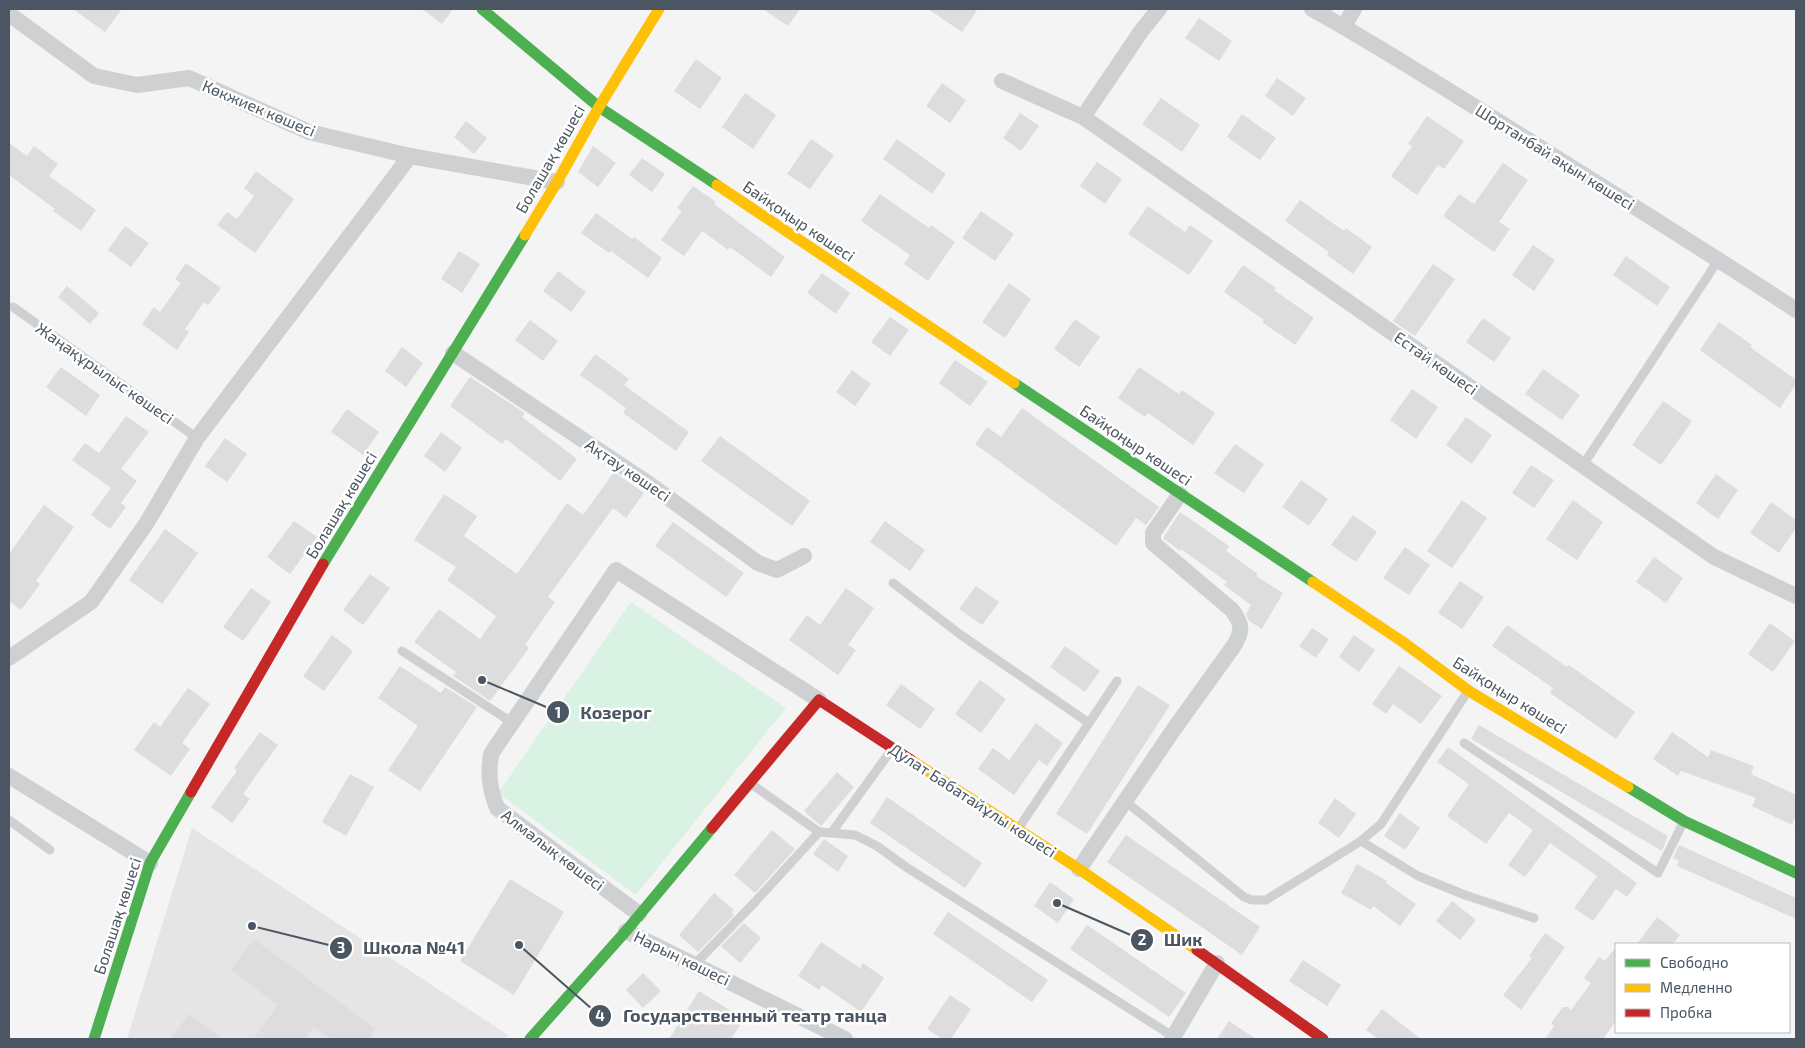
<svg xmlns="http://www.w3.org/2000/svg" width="1805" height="1048" font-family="'Exo 2',sans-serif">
	<rect width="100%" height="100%" fill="#f4f4f4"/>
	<path fill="#e6e5e6" d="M192,828L508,1035L504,1039H127Z"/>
	<path fill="#d9f2e3" d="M631,602L786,708L636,895L498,793Z"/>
	<g fill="#ddddde">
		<path d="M73,9H122L105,32Z"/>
		<path d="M422,9H453L442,24Z"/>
		<path d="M763,9H800L788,26Z"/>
		<path d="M928,9H978L962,32Z"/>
		<path d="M1199,18L1232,41L1219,61L1185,38Z"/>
		<path d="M696,59L722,78L700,109L674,91Z"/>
		<path d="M1277,78L1306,98L1293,116L1265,96Z"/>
		<path d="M942,83L966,100L950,123L926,106Z"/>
		<path d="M745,93L776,115L753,149L722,127Z"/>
		<path d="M1161,98L1200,125L1182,152L1142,124Z"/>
		<path d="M1020,113L1039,126L1021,151L1003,138Z"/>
		<path d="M1242,114L1276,138L1260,160L1227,137Z"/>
		<path d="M1427,116L1464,141L1444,169L1438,165L1417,195L1391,176L1412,146L1408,144Z"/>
		<path d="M466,121L487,138L474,154L454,137Z"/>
		<path d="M811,139L834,155L810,189L787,174Z"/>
		<path d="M897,139L946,174L932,194L883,159Z"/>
		<path d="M9,143L27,156L34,146L58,164L49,176L96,210L81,231L53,211L55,209L9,175Z"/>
		<path d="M593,146L616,163L598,187L578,172Z"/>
		<path d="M642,158L665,174L652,192L629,175Z"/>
		<path d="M1097,162L1122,179L1105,204L1080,186Z"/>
		<path d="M1503,163L1528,180L1499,222L1510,229L1494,252L1443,216L1459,194L1474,204Z"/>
		<path d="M256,171L294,199L255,253L217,225L227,212L237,219L254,196L244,188Z"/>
		<path d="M693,186L716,202L714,204L785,257L771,277L730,247L728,250L702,231L684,256L661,240L682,211L677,208Z"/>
		<path d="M880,194L929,228L931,225L955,242L928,281L904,264L910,255L861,221Z"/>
		<path d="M1300,200L1344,231L1346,228L1372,247L1353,274L1327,255L1329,252L1285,221Z"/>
		<path d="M1148,206L1185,232L1190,225L1213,241L1189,275L1128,234Z"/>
		<path d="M981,211L1014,234L995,261L962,238Z"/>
		<path d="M596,213L632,239L634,237L662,258L648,278L611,251L609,253L581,233Z"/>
		<path d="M125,226L149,243L131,267L108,250Z"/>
		<path d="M1533,245L1555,260L1534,291L1512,275Z"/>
		<path d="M459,251L480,264L462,293L441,279Z"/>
		<path d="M1626,256L1670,287L1657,306L1613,275Z"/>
		<path d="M186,263L221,288L208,305L204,302L185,329L189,332L177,350L142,324L154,307L160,312L181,283L175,279Z"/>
		<path d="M1433,264L1455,279L1415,336L1393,321Z"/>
		<path d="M1243,265L1276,288L1274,290L1314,318L1295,345L1262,322L1264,320L1224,292Z"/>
		<path d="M558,271L586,292L571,312L543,291Z"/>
		<path d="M822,273L850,293L836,314L807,293Z"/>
		<path d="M1009,283L1031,299L1005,338L982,322Z"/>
		<path d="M67,286L99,313L90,324L58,297Z"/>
		<path d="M890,317L909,330L890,356L871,342Z"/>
		<path d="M1483,318L1511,338L1494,362L1466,342Z"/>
		<path d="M1075,319L1100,337L1079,367L1054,349Z"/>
		<path d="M530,320L558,341L543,361L515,340Z"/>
		<path d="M1719,322L1752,345L1750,347L1796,380V384L1780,408L1700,350Z"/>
		<path d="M402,347L423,363L406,387L385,371Z"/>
		<path d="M595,354L629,379L624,385L689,432L676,451L623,413L626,408L580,375Z"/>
		<path d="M955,360L988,382L970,406L939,383Z"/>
		<path d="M61,367L100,395L86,416L46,387Z"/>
		<path d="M1139,367L1179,394L1182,390L1215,413L1193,445L1148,413L1145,417L1118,398Z"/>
		<path d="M1543,369L1580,395L1562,420L1525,394Z"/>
		<path d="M852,370L871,384L855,406L836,392Z"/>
		<path d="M470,377L525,413L522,417L577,459L560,481L506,439L502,444L450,406Z"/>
		<path d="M1412,389L1438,407L1416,439L1390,420Z"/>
		<path d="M1663,401L1692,421L1661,465L1632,445Z"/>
		<path d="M1022,408L1159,507L1146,525L1136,518L1116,546L975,444L987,427L1001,437Z"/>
		<path d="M347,409L379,432L363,455L331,432Z"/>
		<path d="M126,416L149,432L121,469L137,481L121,503L126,507L110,529L91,515L111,488L72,460L85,443L99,453Z"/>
		<path d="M1466,417L1492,435L1472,464L1446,445Z"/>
		<path d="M441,432L462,448L445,472L424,456Z"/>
		<path d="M720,436L810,501L792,526L701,461Z"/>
		<path d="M225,438L247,454L227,482L205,466Z"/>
		<path d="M1235,444L1264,464L1244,493L1214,473Z"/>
		<path d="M1531,465L1554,480L1534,508L1512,493Z"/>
		<path d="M614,472L644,493L626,518L613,508L548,597L555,602L525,645L529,648L490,701L453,676L456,672L414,642L439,609L480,639L496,616L447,580L456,567L414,540L444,494L477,516L464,536L517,574L567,503L583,515Z"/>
		<path d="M1716,474L1738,490L1718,519L1696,503Z"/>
		<path d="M1301,480L1328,499L1309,526L1282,507Z"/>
		<path d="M1462,500L1487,518L1452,568L1427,551Z"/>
		<path d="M1573,500L1603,522L1577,560L1546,539Z"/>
		<path d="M1771,502L1796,520V528L1779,553L1750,533Z"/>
		<path d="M44,505L74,527L36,581L40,584L21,610L9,601V554Z"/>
		<path d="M1180,512L1229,546L1226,551L1258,574L1256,576L1283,593L1262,629L1249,621L1246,614L1251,605L1224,585L1227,582L1181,549L1180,551L1163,538Z"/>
		<path d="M1353,515L1377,532L1356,562L1331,545Z"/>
		<path d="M294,521L317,537L290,574L267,557Z"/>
		<path d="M885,521L925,550L910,571L870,542Z"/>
		<path d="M673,522L744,573L726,597L655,546Z"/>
		<path d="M165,529L198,553L162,604L129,580Z"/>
		<path d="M1405,547L1430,565L1409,595L1383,578Z"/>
		<path d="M1654,557L1683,578L1666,603L1636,582Z"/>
		<path d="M370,574L390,588L363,625L343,610Z"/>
		<path d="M1460,581L1484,597L1462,629L1438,613Z"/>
		<path d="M976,586L999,602L982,625L959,609Z"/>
		<path d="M251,588L271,602L243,641L223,627Z"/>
		<path d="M846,588L874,608L848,645L856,650L838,675L789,640L807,615L820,625Z"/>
		<path d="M1770,623L1795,641L1773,672L1748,654Z"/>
		<path d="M1507,625L1567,667L1569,665L1635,712L1616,739L1550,693L1553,688L1492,646Z"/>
		<path d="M1312,628L1329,639L1316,658L1299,646Z"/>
		<path d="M332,635L353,651L324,691L303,676Z"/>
		<path d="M1354,635L1375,650L1359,672L1339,657Z"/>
		<path d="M1065,646L1100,671L1085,692L1050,667Z"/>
		<path d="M400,666L441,693L445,687L477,707L420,791L388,770L418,726L378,698Z"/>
		<path d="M1399,666L1442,696L1421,724L1393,704L1386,714L1372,704Z"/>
		<path d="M980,680L1006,699L981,733L955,714Z"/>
		<path d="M901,684L935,709L920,729L886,705Z"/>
		<path d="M1138,685L1170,705L1087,834L1056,814Z"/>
		<path d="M188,688L210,704L182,743L190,749L171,776L134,750L154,722L160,727Z"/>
		<path d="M1036,723L1063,743L1047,766L1039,760L1014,795L978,769L993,748L1009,760Z"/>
		<path d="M1479,725L1668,836L1662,851L1471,739Z"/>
		<path d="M260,732L278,745L243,794L250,799L232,823L211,807L237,771L234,768Z"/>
		<path d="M1672,732L1708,757L1711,750L1754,766L1751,774L1796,795V815L1792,825L1752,806L1756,798L1681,771L1678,776L1653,759Z"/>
		<path d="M1448,747L1637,883L1627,897L1616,889L1593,921L1574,908L1597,876L1550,843L1525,877L1508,865L1533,830L1509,813L1486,844L1447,816L1469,784L1437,762Z"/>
		<path d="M837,772L854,787L821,826L804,811Z"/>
		<path d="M350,774L374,787L346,836L322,822Z"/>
		<path d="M887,797L982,863L965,888L870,823Z"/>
		<path d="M1335,798L1356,814L1339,838L1318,823Z"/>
		<path d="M1400,813L1420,828L1405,850L1384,836Z"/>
		<path d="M772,830L795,849L755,893L734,875Z"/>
		<path d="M1126,835L1260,927L1242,955L1107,862Z"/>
		<path d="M824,839L848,856L838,872L813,854Z"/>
		<path d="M1679,845L1796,898V919L1677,866L1679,861L1673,858Z"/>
		<path d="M1357,864L1387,881L1386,883L1416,904L1400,926L1373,906L1371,910L1341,893Z"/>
		<path d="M510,879L564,912L514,995L460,961Z"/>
		<path d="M1050,882L1074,899L1058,923L1034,906Z"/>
		<path d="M714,893L734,910L732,912L734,915L698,952L679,935Z"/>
		<path d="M1452,901L1476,920L1460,940L1436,921Z"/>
		<path d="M948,912L1048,980L1032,1002L933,934Z"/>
		<path d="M1657,917L1680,935L1673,944H1637Z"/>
		<path d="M744,923L761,938L740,963L721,946Z"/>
		<path d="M1087,925L1186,993L1169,1017L1070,949Z"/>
		<path d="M1545,933L1565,947L1521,1010L1503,995L1532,958L1529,956Z"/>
		<path d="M254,939L376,1029L369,1039H330L314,1027L305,1039H253L278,1005L231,970Z"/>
		<path d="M821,942L860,968L863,963L884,978L861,1012L822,985L819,990L798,976Z"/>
		<path d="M1616,947V1021L1603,1039H1545L1554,1026L1551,1023L1563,1007H1568L1571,1010L1591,983L1584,978L1599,957L1605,961Z"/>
		<path d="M1303,960L1341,985L1327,1006L1289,981Z"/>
		<path d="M643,973L661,991L643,1008L626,990Z"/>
		<path d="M699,991L744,1019L731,1039H669Z"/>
		<path d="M950,995L971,1009L951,1039H942L927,1029Z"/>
		<path d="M1382,1009L1421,1039H1378L1366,1030Z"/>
		<path d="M189,1014L223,1039H170Z"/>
		<path d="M1229,1021L1256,1039H1217Z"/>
	</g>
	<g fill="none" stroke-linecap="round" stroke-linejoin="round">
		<g stroke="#ced0d2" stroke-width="9">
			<path d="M13,307L197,438"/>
			<path d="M1583,465L1719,259"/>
			<path d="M893,583L961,635L1089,723L1018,829"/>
			<path d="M402,651L513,723"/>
			<path d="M1089,723L1117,681"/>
			<path d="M1464,743L1658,873L1684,821"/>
			<path d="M750,783L819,832L855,835L877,846L906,867L1174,1037"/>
			<path d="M1125,801L1244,897L1252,900H1266L1361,841L1381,824L1468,691"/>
			<path d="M9,820L50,850"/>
			<path d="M832,832L892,749"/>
			<path d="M1361,841L1418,876L1465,895L1534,918"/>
			<path d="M695,964L755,902L819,832"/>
		</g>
		<g stroke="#ced0d2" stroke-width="16">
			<path d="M1312,9C1379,46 1444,88 1509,128C1605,188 1701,248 1796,310"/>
			<path d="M9,14L94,76L137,85L189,78L309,132L410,156L557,182"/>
			<path d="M1344,26L1354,9"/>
			<path d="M1002,81L1083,117L1714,557L1796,596"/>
			<path d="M1083,117L1142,30L1159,9"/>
			<path d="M453,353L652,486L758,563L777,570L804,556"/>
			<path d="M9,658L91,602L146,524L197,438L410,156"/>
			<path d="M9,776L150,863"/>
			<path d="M1079,869L1174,729L1233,647C1243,631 1243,625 1232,610L1153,543V533L1180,494"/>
			<path d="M639,914L497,808C489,786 488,776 491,754L616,570L819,700"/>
			<path d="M626,931L845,1039"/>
			<path d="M1172,1039L1217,963"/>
		</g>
		<g stroke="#4caf50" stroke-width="11">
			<path d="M482,9L599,107L717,185"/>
			<path d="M1014,383L1313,582"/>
			<path d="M323,564L525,235"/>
			<path d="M1628,787L1684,821L1796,873"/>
			<path d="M94,1039L150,863L191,792"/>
			<path d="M530,1039L626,931L712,828"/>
		</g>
		<g stroke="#ffc107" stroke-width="11">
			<path d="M717,185L1014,383"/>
			<path d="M525,235L557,182L599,107L659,9"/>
			<path d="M1313,582L1403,642L1469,691L1628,787"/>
			<path d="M911,760L1079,869L1197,950"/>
		</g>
		<g stroke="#c62828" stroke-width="11">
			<path d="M191,792L323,564"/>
			<path d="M712,828L819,700L911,760"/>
			<path d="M1197,950L1323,1039"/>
		</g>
	</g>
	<g text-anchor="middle" stroke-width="5" stroke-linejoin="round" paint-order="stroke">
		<g font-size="16" fill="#4a5661" stroke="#fff">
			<text transform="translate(259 108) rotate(23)" y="6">Көкжиек көшесі</text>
			<text transform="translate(1555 157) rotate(32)" y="6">Шортанбай ақын көшесі</text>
			<text transform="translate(550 159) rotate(-60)" y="6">Болашақ көшесі</text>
			<text transform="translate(799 221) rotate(34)" y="6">Байқоңыр көшесі</text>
			<text transform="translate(1436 363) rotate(35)" y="6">Естай көшесі</text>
			<text transform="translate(105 373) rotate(35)" y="6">Жаңақұрылыс көшесі</text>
			<text transform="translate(1136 445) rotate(34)" y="6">Байқоңыр көшесі</text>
			<text transform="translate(628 470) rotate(34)" y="6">Ақтау көшесі</text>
			<text transform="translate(341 505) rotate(-59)" y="6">Болашақ көшесі</text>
			<text transform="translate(1510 695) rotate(32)" y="6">Байқоңыр көшесі</text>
			<text transform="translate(973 800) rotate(33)" y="6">Дулат Бабатайұлы көшесі</text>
			<text transform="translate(553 850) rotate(37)" y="6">Алмалық көшесі</text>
			<text transform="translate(117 916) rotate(-72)" y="6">Болашақ көшесі</text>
			<text transform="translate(682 958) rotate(26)" y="6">Нарын көшесі</text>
		</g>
	</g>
	<path fill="none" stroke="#4a5661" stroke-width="2" d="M482 680L558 712M1057 903L1142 940M252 926L341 948M519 945L600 1016"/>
	<g fill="#4a5661" stroke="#fff" stroke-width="2">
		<circle cx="482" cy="680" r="5"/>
		<circle cx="1057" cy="903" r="5"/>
		<circle cx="252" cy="926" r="5"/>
		<circle cx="519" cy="945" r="5"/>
		<circle cx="558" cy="712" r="12"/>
		<circle cx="1142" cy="940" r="12"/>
		<circle cx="341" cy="948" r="12"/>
		<circle cx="600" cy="1016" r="12"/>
	</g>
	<g font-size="15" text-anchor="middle" font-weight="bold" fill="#fff">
		<text x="558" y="718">1</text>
		<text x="1142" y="945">2</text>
		<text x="341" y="953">3</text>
		<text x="600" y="1021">4</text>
	</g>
	<g font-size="18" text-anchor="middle" font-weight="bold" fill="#4a5661" stroke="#fff" stroke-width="5" stroke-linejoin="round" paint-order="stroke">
		<text x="616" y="719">Козерог</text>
		<text x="1183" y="946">Шик</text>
		<text x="414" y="954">Школа №41</text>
		<text x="755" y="1022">Государственный театр танца</text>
	</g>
	<rect width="1805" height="1048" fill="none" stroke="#4a5661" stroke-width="20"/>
	<rect x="1615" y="943" width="175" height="90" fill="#ffffff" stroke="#b7bbc0"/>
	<rect x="1625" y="959" width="25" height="8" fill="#4caf50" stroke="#b7bbc0"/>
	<text x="1660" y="968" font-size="15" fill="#4a5661">Свободно</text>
	<rect x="1625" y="984" width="25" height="8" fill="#ffc107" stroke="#b7bbc0"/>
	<text x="1660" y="993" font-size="15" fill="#4a5661">Медленно</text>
	<rect x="1625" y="1009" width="25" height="8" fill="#c62828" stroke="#b7bbc0"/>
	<text x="1660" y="1018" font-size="15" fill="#4a5661">Пробка</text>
</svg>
